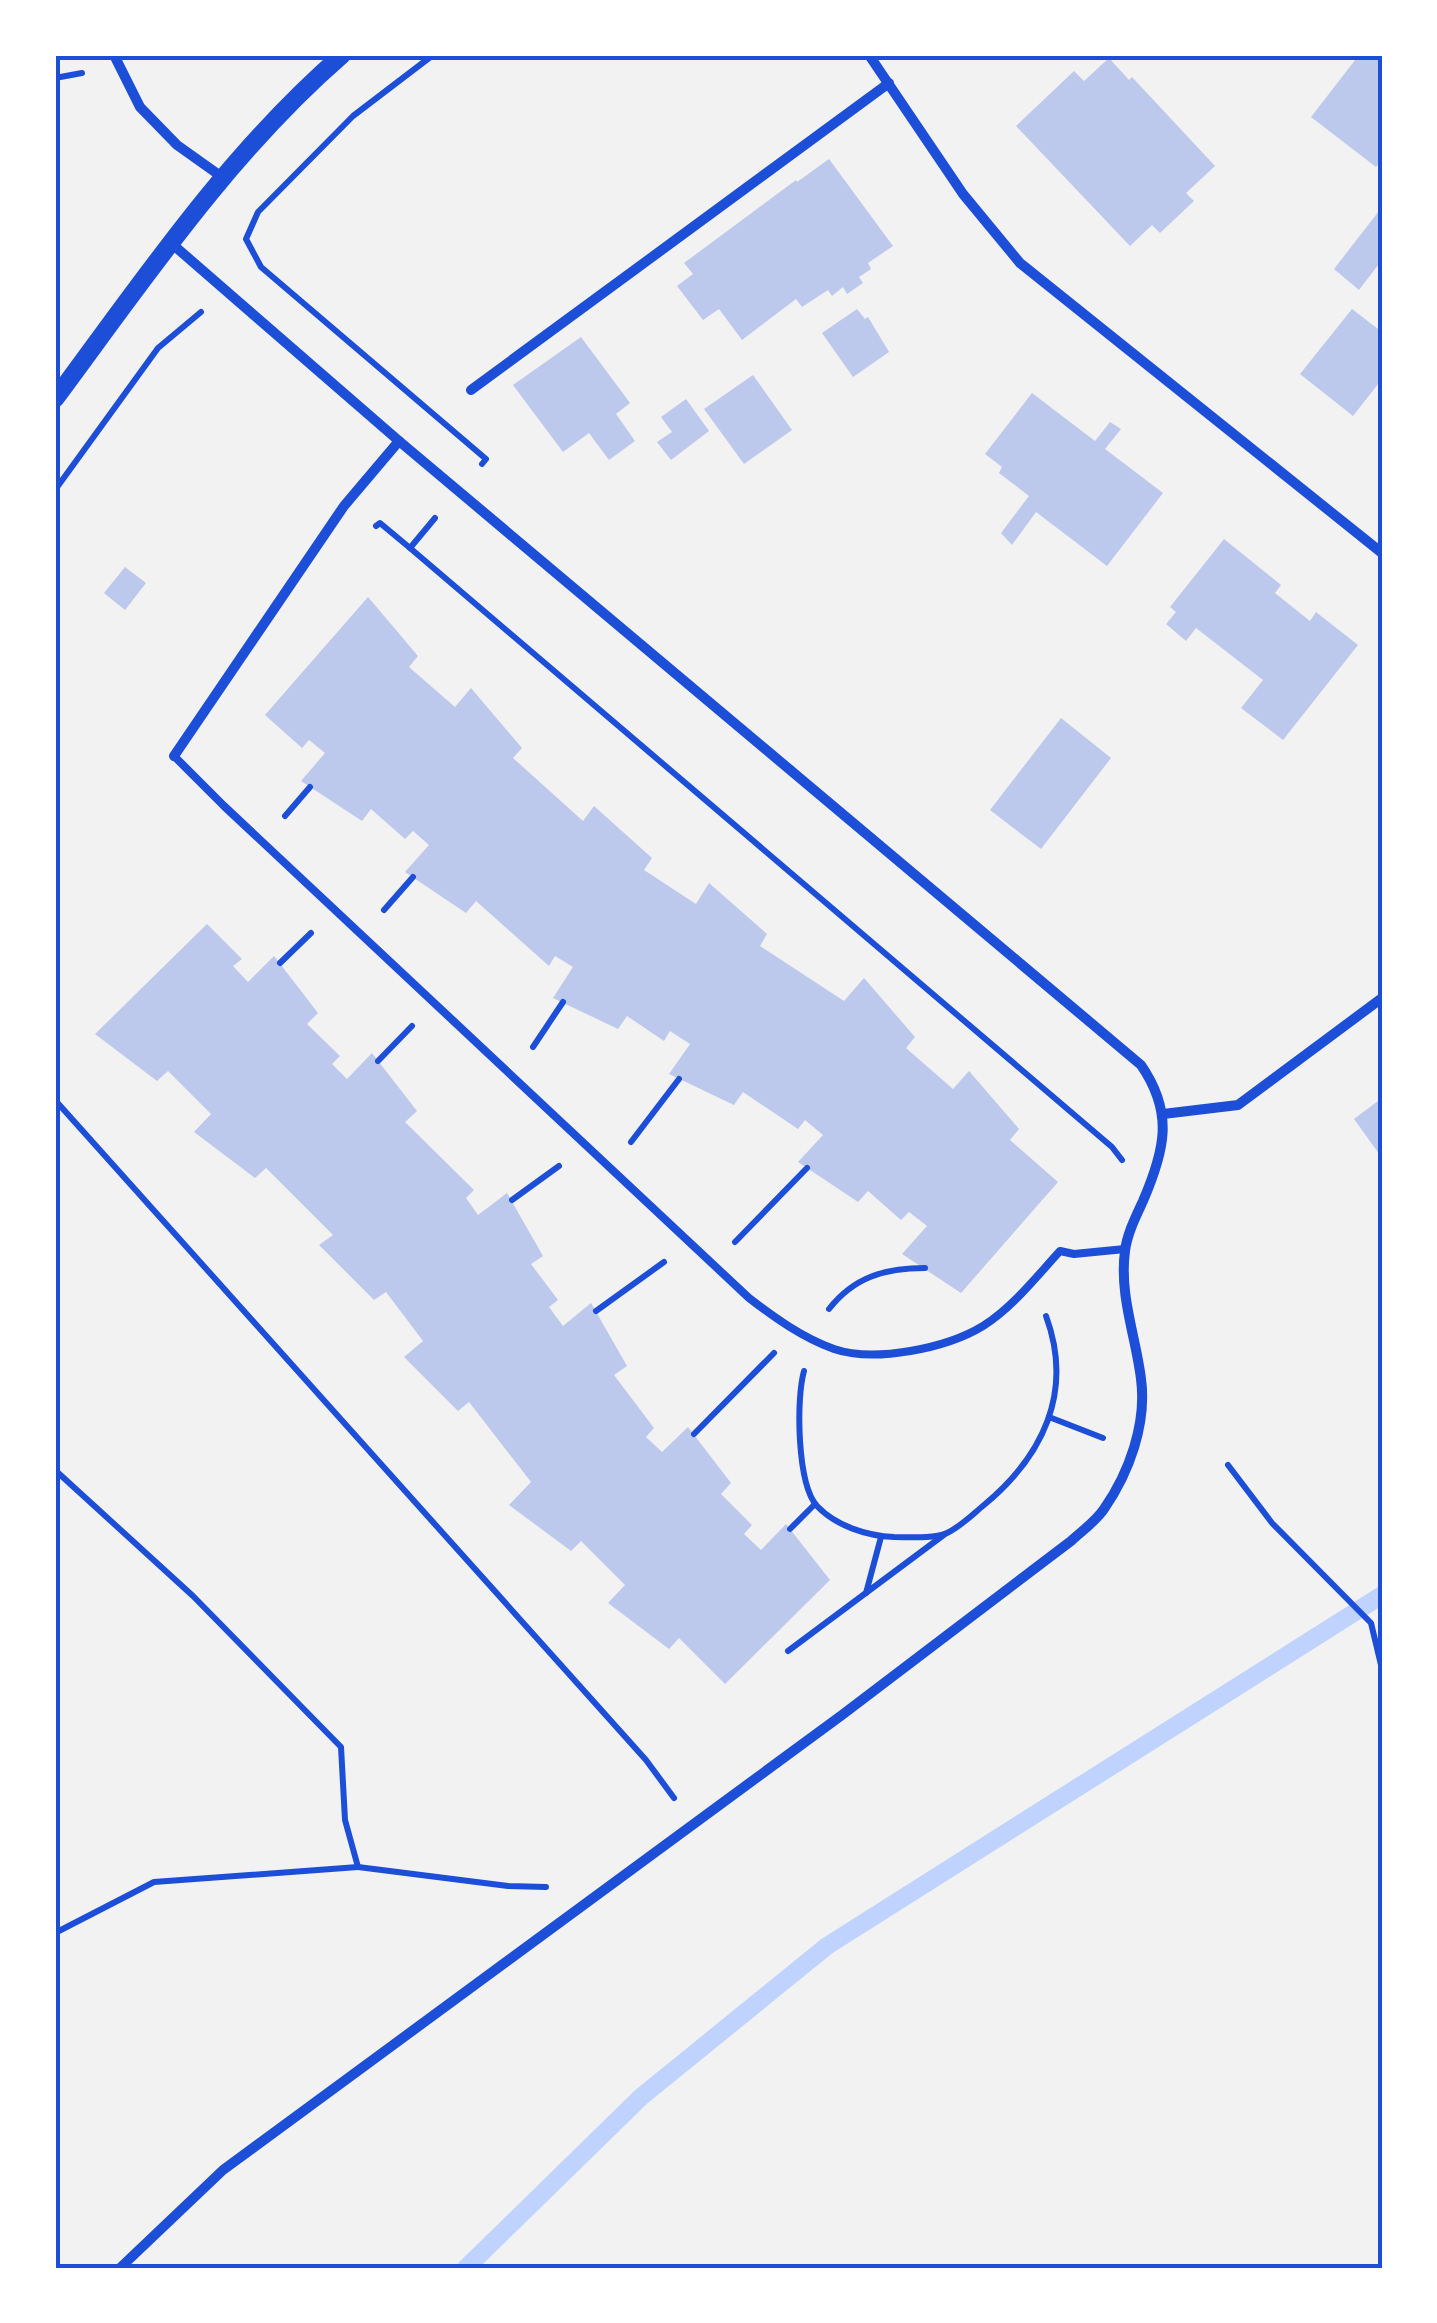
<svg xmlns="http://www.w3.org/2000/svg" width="1437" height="2323" font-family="Jost,sans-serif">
	<rect width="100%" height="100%" fill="#f2f2f2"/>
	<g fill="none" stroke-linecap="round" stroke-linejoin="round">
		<path stroke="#bfd3fe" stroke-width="18" d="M466,2268L641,2097L827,1946L1382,1595"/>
	</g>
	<g fill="#bdc9ec">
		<path d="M1359,55H1382V160L1376,167L1311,117Z"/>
		<path d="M1109,58L1129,80L1132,77L1215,166L1186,193L1194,201L1160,233L1152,225L1130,246L1016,126L1074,71L1084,81Z"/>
		<path d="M829,159L893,246L868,263L871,269L859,277L863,283L847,294L843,287L832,296L828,290L802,307L796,299L742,340L719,309L703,320L677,286L693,274L684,263L796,180L797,182Z"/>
		<path d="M1379,211L1382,260L1359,290L1334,269Z"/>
		<path d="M857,309L865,319L868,317L889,352L853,377L822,333Z"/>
		<path d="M1352,309L1382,332V379L1353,416L1300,374Z"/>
		<path d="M581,337L630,403L616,414L635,441L609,460L589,433L563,452L513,385Z"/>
		<path d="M753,375L792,430L744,464L704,409Z"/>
		<path d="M1032,393L1095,441L1110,422L1121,429L1105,449L1163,493L1107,566L1036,512L1012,545L1001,533L1029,496L999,473L1002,467L985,454Z"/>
		<path d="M686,399L709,431L671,460L657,442L672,432L661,417Z"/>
		<path d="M1224,539L1281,585L1275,593L1310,621L1316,612L1358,645L1283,740L1241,708L1263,680L1196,628L1186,641L1166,624L1176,612L1170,607Z"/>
		<path d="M125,567L146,583L125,610L104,593Z"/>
		<path d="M368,597L418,656L409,667L455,707L471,688L522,748L513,758L583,821L594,806L652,858L644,870L696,904L709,883L767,934L760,946L844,1001L864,978L915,1037L906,1048L953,1089L969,1071L1019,1129L1010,1140L1058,1182L961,1293L902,1254L927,1226L909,1212L901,1220L868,1191L858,1202L798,1162L823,1135L805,1120L798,1129L743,1092L734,1105L669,1074L690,1044L670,1031L664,1041L627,1016L618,1029L553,998L573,967L555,956L549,966L476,901L466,913L405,872L429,845L413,831L405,839L371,809L362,821L301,781L325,753L309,740L302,748L265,715Z"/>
		<path d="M1061,718L1111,758L1041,849L990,810Z"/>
		<path d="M207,924L242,959L233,966L248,982L274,956L318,1013L307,1024L340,1056L332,1064L347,1079L372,1053L417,1111L405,1122L474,1190L466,1198L478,1215L507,1193L543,1256L531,1264L558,1300L549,1307L563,1326L591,1303L627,1366L614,1375L654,1428L646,1437L662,1452L688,1427L731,1483L721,1494L752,1525L744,1534L761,1550L786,1524L830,1580L725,1684L679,1638L669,1649L608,1603L625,1585L581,1541L571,1551L509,1505L531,1482L469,1402L458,1411L404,1357L423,1341L386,1292L374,1300L319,1245L333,1235L266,1168L255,1178L194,1132L211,1114L168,1071L157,1081L95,1034Z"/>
		<path d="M1382,1098V1158L1354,1119Z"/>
	</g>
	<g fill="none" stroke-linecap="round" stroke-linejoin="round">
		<g stroke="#1d4ed8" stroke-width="6">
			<path d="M433,55L353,116L258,212L246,239L261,267L486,459L482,464"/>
			<path d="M55,78L82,73"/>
			<path d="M55,490L158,348L201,312"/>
			<path d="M376,526L380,523L410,548L1112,1147L1122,1160"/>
			<path d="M410,548L435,518"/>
			<path d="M285,816L310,787"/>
			<path d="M384,910L413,877"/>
			<path d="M280,963L311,933"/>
			<path d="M533,1047L563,1002"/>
			<path d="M378,1061L412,1026"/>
			<path d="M55,1100L646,1760L674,1798"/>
			<path d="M631,1142L679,1079"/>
			<path d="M512,1200L559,1166"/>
			<path d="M735,1242L807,1168"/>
			<path d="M829,1309C854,1277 885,1268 925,1268"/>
			<path d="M596,1311L664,1262"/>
			<path d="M804,1371C796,1399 797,1484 817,1506C836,1526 867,1536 894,1537C910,1537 932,1539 947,1533C960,1527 973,1514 984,1505C1043,1456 1074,1392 1046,1316"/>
			<path d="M1049,1417L1103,1438"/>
			<path d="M694,1434L774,1353"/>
			<path d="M1228,1465L1272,1523L1371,1623L1382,1669"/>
			<path d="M55,1470L193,1596L341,1747L345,1820L358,1867L508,1886L546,1887"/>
			<path d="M790,1529L815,1504"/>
			<path d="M866,1593L881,1537"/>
			<path d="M788,1651L945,1534"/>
			<path d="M55,1933L154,1882L358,1867"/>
		</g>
		<path stroke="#1d4ed8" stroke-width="8" d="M174,756L224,806L749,1298C775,1318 803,1338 834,1349C875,1363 947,1348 983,1326C1013,1307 1036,1277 1060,1251L1074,1254L1125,1249"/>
		<g stroke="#1d4ed8" stroke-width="10">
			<path d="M114,55L140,107L177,145L222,177"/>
			<path d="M869,55L963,194L1020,263L1382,553"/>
			<path d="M471,390L889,83"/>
			<path d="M174,756L344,506L399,441"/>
			<path d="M1163,1114L1238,1105L1382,998"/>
			<path d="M120,2268L223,2170L842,1715L1071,1541C1082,1531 1096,1521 1104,1509C1129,1473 1147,1424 1141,1379C1136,1337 1119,1295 1125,1251C1127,1234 1136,1216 1143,1201C1165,1150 1174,1113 1141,1065L399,441L171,243"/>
		</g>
		<path stroke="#1d4ed8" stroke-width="18" d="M55,399C144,279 229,153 342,55"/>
	</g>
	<rect width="1437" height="2323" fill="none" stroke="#ffffff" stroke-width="115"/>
	<rect x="58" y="58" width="1322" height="2208" fill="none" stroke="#1d4ed8" stroke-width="4"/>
</svg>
